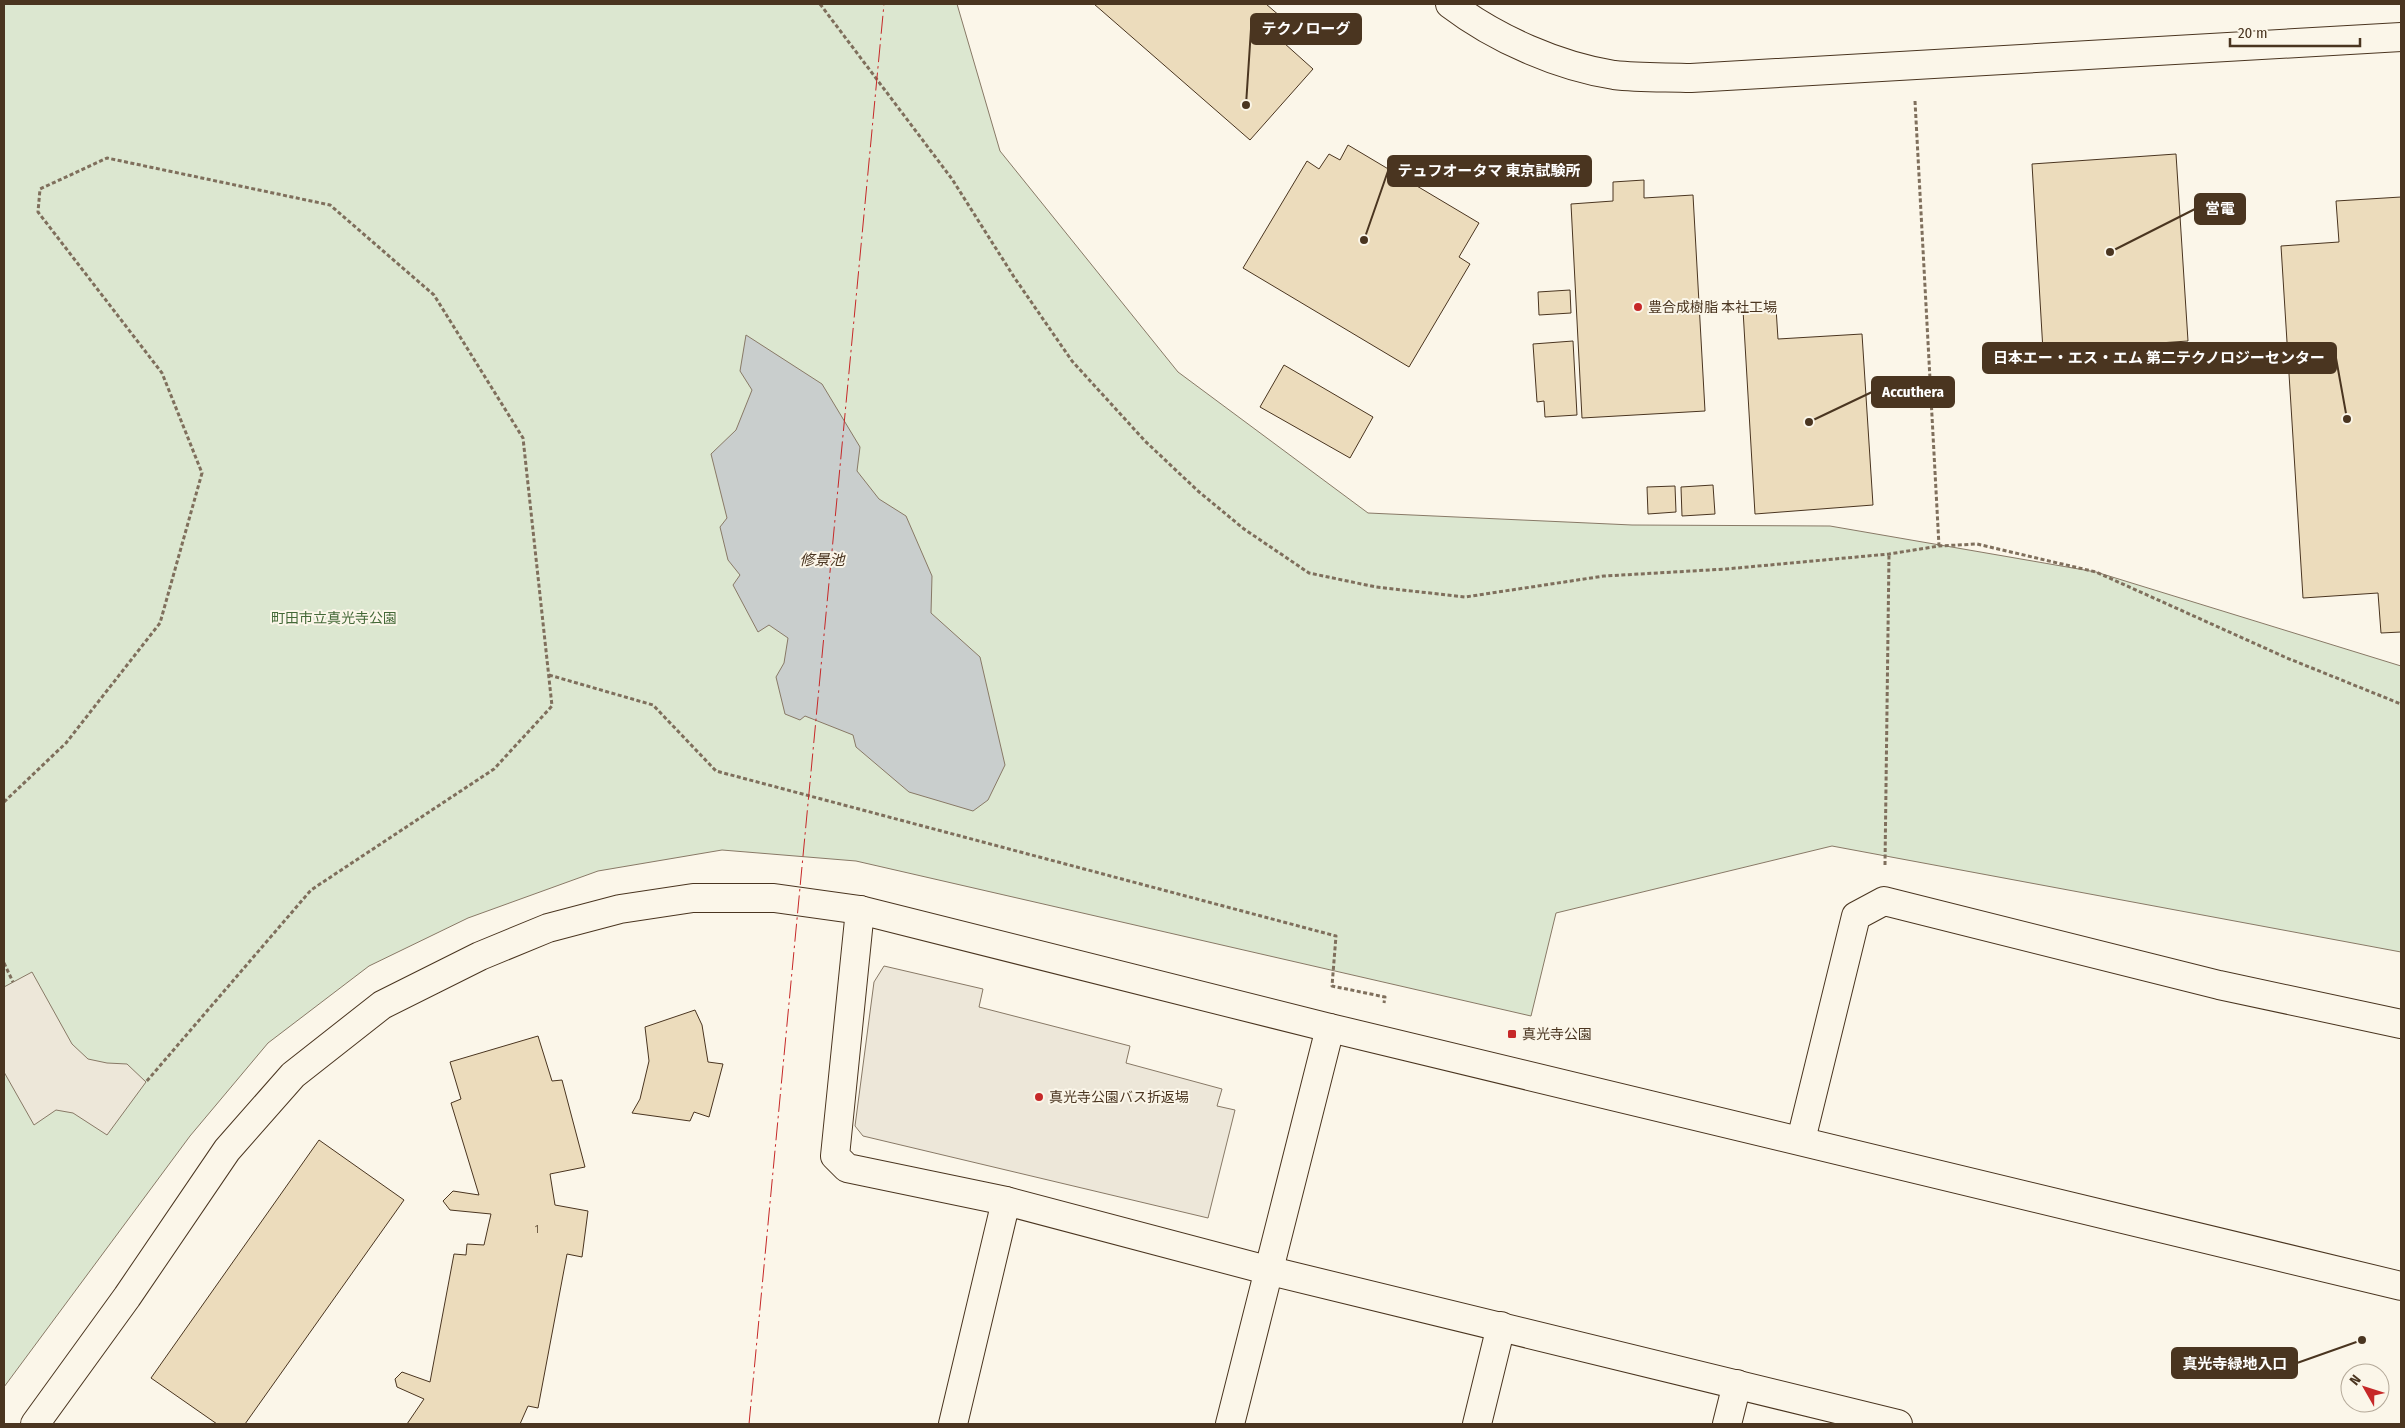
<svg xmlns="http://www.w3.org/2000/svg" width="2405" height="1428" font-family="'Fira Sans Condensed','Noto Sans JP',sans-serif">
	<rect width="100%" height="100%" fill="#fbf6e9"/>
	<path fill="#dce7d0" stroke="#887966" d="M4,4H957L1000,151L1178,372L1368,513L1632,525L1830,526L2096,572L2401,666V952L1832,846L1556,913L1531,1016L856,861L722,850L598,871L468,918L369,966L268,1043L190,1136L4,1387Z"/>
	<g fill="#ede7d9" stroke="#887966">
		<path d="M884,966L983,989L979,1007L1130,1046L1126,1063L1222,1089L1217,1106L1235,1110L1208,1218L863,1136L855,1126L874,982Z"/>
		<path d="M32,972L72,1044L88,1059L107,1063L127,1064L146,1082L107,1135L73,1113L56,1110L34,1125L4,1072V987Z"/>
	</g>
	<path fill="#c9cecd" stroke="#887966" d="M746,335L822,384L860,447L857,471L879,499L906,516L932,576L931,613L980,657L1005,765L988,800L973,811L909,792L856,747L853,735L805,716L800,720L785,714L776,677L784,663L788,638L769,625L758,632L733,585L740,575L728,560L720,527L727,518L711,454L736,430L752,390L740,371Z"/>
	<g fill="#ecdcbc" stroke="#4a3520">
		<path d="M1094,4H1266L1296,30L1284,43L1313,69L1250,140Z"/>
		<path d="M1348,145L1479,223L1459,257L1470,264L1409,367L1243,268L1307,161L1319,169L1329,154L1340,160Z"/>
		<path d="M2176,154L2188,341L2043,351L2032,164Z"/>
		<path d="M1644,180V198L1693,195L1705,411L1582,418L1571,204L1613,201V182Z"/>
		<path d="M2401,197V632L2381,633L2378,593L2303,598L2281,246L2339,242L2336,201Z"/>
		<path d="M1570,290L1571,313L1539,315L1538,292Z"/>
		<path d="M1776,308L1778,339L1862,334L1873,505L1755,514L1743,310Z"/>
		<path d="M1573,341L1577,415L1545,417L1544,401L1537,402L1533,344Z"/>
		<path d="M1284,365L1373,417L1350,458L1260,407Z"/>
		<path d="M1713,485L1715,514L1682,516L1681,487Z"/>
		<path d="M1675,486L1676,512L1648,514L1647,487Z"/>
		<path d="M695,1010L702,1025L708,1062L723,1064L709,1117L694,1112L690,1121L632,1113L640,1099L649,1061L645,1027Z"/>
		<path d="M538,1036L552,1081L562,1080L585,1167L550,1174L555,1205L588,1211L582,1257L567,1254L538,1408L528,1406L520,1424H407L424,1399L397,1387L395,1379L402,1372L430,1382L454,1254L466,1255L467,1244L484,1245L491,1214L450,1210L443,1201L453,1191L479,1195L451,1103L461,1099L450,1062Z"/>
		<path d="M319,1140L404,1200L245,1424H217L151,1378Z"/>
	</g>
	<g fill="none" stroke-linecap="round" stroke-linejoin="round">
		<g stroke="#4a3520" stroke-width="30">
			<g id="minor">
				<path d="M860,910L835,1156L847,1168L1006,1201L1267,1270L1898,1424"/>
				<path d="M1801,1140L1856,916L1884,901L2219,985L2401,1024"/>
				<path d="M953,1424L1006,1201"/>
				<path d="M1230,1424L1330,1028"/>
				<path d="M1477,1424L1501,1326"/>
				<path d="M1727,1424L1737,1384"/>
			</g>
		</g>
		<g stroke="#4a3520" stroke-width="30">
			<g id="tertiary">
				<path d="M1450,4C1496,39 1558,66 1614,75C1639,78 1666,77 1691,78L2401,37"/>
				<path d="M35,1424L127,1297L227,1150L293,1075L382,1005L480,956L548,928L620,909L693,898H774L860,910L1330,1028L2401,1286"/>
			</g>
		</g>
		<g stroke="#7f6f5c" stroke-width="3" stroke-dasharray="4 2.5" stroke-linecap="butt">
			<path d="M820,4L952,179L1014,277L1072,361L1145,441L1198,491L1244,529L1309,573L1376,587L1465,597L1604,576L1726,569L1889,554L1939,546L1977,544L2096,572L2287,658L2401,704"/>
			<path d="M1915,101L1939,546"/>
			<path d="M549,675L653,705L716,771L1336,936L1332,986L1385,997L1384,1003"/>
			<path d="M4,802L66,743L160,623L202,473L162,373L38,212L40,189L107,158L330,205L434,295L523,438L552,706L494,769L311,890L146,1082"/>
			<path d="M1885,865L1889,554"/>
			<path d="M4,963L13,982"/>
		</g>
		<use href="#minor" stroke="#fbf6e9" stroke-width="28"/>
		<use href="#tertiary" stroke="#fbf6e9" stroke-width="28"/>
		<path stroke="#c62828" stroke-width="1" stroke-dasharray="18 4 2.5 4" stroke-linecap="butt" d="M749,1424L884,4"/>
	</g>
	<g fill="#c62828" stroke="#fbf6e9" stroke-width="2">
		<circle cx="1638" cy="307" r="5"/>
		<rect x="1507" y="1029" width="10" height="10" rx="2.5"/>
		<circle cx="1039" cy="1097" r="5"/>
	</g>
	<g text-anchor="middle" stroke-width="4" stroke-linejoin="round" paint-order="stroke">
		<g font-size="11" fill="#725f47">
			<text x="537" y="1233">1</text>
		</g>
		<g font-size="14" fill="#4a3520" stroke="#fbf6e9" text-anchor="start">
			<text x="1648" y="312">豊合成樹脂 本社工場</text>
			<text x="1522" y="1039">真光寺公園</text>
			<text x="1049" y="1102">真光寺公園バス折返場</text>
		</g>
		<g font-size="14" fill="#436837" stroke="#fbf6e9">
			<text x="334" y="623">町田市立真光寺公園</text>
		</g>
		<g font-size="15" font-style="italic" fill="#4a3520" stroke="#fbf6e9">
			<text x="822" y="565">修景池</text>
		</g>
	</g>
	<path fill="none" stroke="#4a3520" stroke-width="2" d="M1246 105L1251 29M1364 240L1388 171M2110 252L2195 209M2347 419L2336 358M1809 422L1872 392M2362 1340L2297 1363"/>
	<g fill="#4a3520" stroke="#fbf6e9" stroke-width="2">
		<circle cx="1246" cy="105" r="5"/>
		<circle cx="1364" cy="240" r="5"/>
		<circle cx="2110" cy="252" r="5"/>
		<circle cx="2347" cy="419" r="5"/>
		<circle cx="1809" cy="422" r="5"/>
		<circle cx="2362" cy="1340" r="5"/>
	</g>
	<g fill="#4a3520" stroke="#4a3520" stroke-width="2">
		<rect x="1251" y="14" width="110" height="30" rx="5"/>
		<rect x="1388" y="156" width="203" height="30" rx="5"/>
		<rect x="2195" y="194" width="50" height="30" rx="5"/>
		<rect x="1983" y="343" width="353" height="30" rx="5"/>
		<rect x="1872" y="377" width="82" height="30" rx="5"/>
		<rect x="2172" y="1348" width="125" height="30" rx="5"/>
	</g>
	<g font-size="15" text-anchor="middle" font-weight="bold" fill="#fff">
		<text x="1306" y="34">テクノローグ</text>
		<text x="1489" y="176">テュフオータマ 東京試験所</text>
		<text x="2220" y="214">営電</text>
		<text x="2159" y="363">日本エー・エス・エム 第二テクノロジーセンター</text>
		<text x="1913" y="397">Accuthera</text>
		<text x="2235" y="1369">真光寺緑地入口</text>
	</g>
	<rect width="2405" height="1428" fill="none" stroke="#4a3520" stroke-width="10"/>
	<g transform="translate(2365 1388) rotate(309)"><circle r="24" fill="#fbf6e9" stroke="#b4a999"/>
	<path d="M0-4L9 19L0 12L-9 19Z" fill="#c62828"/>
	<text y="-8" font-size="14" font-weight="bold" text-anchor="middle" fill="#4a3520">N</text>
	</g>
	<path d="M2230 38v8h130v-8" fill="none" stroke="#4a3520" stroke-width="2.5"/>
	<text x="2238" y="38" font-size="15" fill="#4a3520" stroke="#fbf6e9" stroke-width="4" paint-order="stroke">20 m</text>
</svg>
